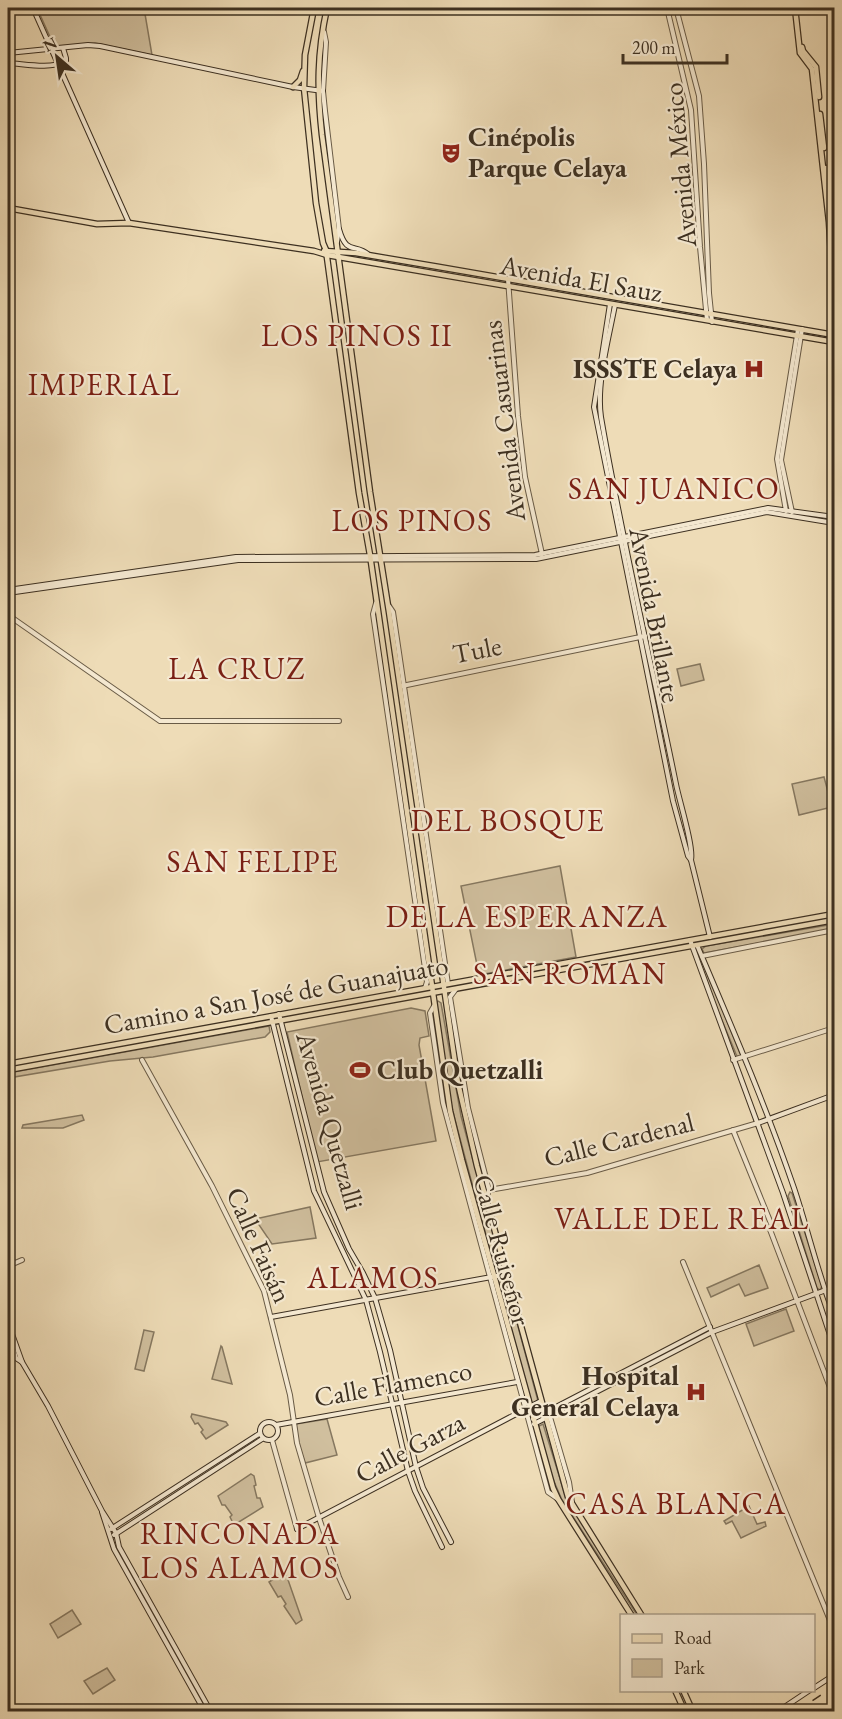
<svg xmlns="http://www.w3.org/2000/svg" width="842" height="1719" font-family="'EB Garamond',serif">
	<rect width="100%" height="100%" fill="#eedcb7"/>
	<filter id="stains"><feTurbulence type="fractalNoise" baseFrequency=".00333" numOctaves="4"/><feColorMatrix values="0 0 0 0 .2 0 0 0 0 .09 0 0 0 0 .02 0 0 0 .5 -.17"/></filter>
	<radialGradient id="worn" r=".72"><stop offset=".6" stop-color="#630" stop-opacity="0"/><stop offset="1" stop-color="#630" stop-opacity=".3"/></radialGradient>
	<g fill="#d0bf9e" stroke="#867860" stroke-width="1.5">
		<path d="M37,8H144L152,55L95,43L55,48Z"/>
		<path d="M700,664L704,680L681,686L677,669Z"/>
		<path d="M824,777L832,807L799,815L792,784Z"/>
		<path d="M560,866L576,957L479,975L461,886Z"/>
		<path d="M834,924V928L823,931L704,953L702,949L706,946Z"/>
		<path d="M695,948L699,951L741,1056H737L736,1054L693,951Z"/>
		<path d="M438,1001L441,1003L461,1116L503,1270H497L488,1243L455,1120L449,1095L436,1003Z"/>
		<path d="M411,1008L425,1011L429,1036L420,1038L419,1045L436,1141L317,1162L287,1032Z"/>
		<path d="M269,1026L270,1032L265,1037L153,1057L110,1061L8,1078V1073Z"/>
		<path d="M82,1115L84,1120L63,1128H22L23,1125Z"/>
		<path d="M790,1192L792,1193L822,1286L820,1290L817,1288L788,1196Z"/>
		<path d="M310,1207L316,1238L272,1244L255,1219Z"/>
		<path d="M759,1265L768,1288L745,1296L739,1284L711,1297L707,1288Z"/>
		<path d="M503,1280L512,1304L538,1401L534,1404H531L499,1283Z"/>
		<path d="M786,1309L794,1331L754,1346L746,1324Z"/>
		<path d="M144,1330L154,1332L144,1371L135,1369Z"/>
		<path d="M221,1346L222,1347L232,1384L212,1379Z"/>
		<path d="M192,1414L226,1422L228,1425L206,1439L201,1432L203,1430L198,1423L195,1424L191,1417Z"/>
		<path d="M327,1419L337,1455L305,1463L298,1442L296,1424Z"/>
		<path d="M543,1424L566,1498L640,1615H637L562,1500L550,1472L538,1429L539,1426Z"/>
		<path d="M251,1474L254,1476L256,1485L254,1486L257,1498H260L263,1507L234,1525L230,1517L232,1515L225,1505H222L218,1496Z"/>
		<path d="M749,1506L757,1524L765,1522L766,1526L741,1538L732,1521L726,1524L724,1521Z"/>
		<path d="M283,1573L286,1574L302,1620L296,1624L284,1606L286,1604L281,1596L278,1597L269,1582Z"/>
		<path d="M72,1610L81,1624L58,1638L50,1624Z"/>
		<path d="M107,1668L115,1680L93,1694L84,1681Z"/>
	</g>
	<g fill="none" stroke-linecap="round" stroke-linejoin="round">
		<g stroke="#695b46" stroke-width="6">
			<g id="tertiary">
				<path d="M667,8L691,110L700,247L707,320"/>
				<path d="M676,8L699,96L704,164L709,293L712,322"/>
				<path d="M324,32L326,42L323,91L325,111L339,229L337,242"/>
				<path d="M508,279L518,416L525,477L542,554"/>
				<path d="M786,511L777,459L798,329"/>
				<path d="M792,512L781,460L802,329"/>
				<path d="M376,603L373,614L427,982L425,988"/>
				<path d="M389,606L393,612L448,984"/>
				<path d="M8,615L160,721H339"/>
				<path d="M402,686L645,636"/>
				<path d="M702,956L834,930"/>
				<path d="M456,989L450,997L468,1108L489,1190L486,1199"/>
				<path d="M434,1006L430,1013L443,1103L548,1492L558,1499"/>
				<path d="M142,1060L212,1186L264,1291L290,1395L297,1443L319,1518L339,1577L348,1597"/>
				<path d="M733,1060L834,1028"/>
				<path d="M733,1130L772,1226"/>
				<path d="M489,1190L587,1173L758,1123"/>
				<path d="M769,1227L834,1398"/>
				<path d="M683,1262L834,1630"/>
				<path d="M8,1266L22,1260"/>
				<path d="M826,1290L834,1287"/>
				<path d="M550,1417L569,1482L572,1502"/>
				<path d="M272,1440L297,1529"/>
			</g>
		</g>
		<g stroke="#3d3021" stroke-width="6">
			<g id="secondary">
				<path d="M33,8L129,223"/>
				<path d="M8,53L88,45L100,46L293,87L323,91"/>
				<path d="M8,63C26,64 48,69 66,62V58L63,48"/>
				<path d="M339,229C347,257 355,242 369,255"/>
				<path d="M610,304L594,407L673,801L688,856L691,860L710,937"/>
				<path d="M615,305C609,337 596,384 601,417C622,540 651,661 676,784C679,800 694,847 691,860"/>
				<path d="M8,590L236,557L535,555L768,508L834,517"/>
				<path d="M8,593L238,560L536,559L767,512L834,523"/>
				<path d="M690,940L783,1193L834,1347"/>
				<path d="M697,945C731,1025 766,1106 794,1188C808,1230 818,1274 834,1315"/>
				<path d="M279,1014L324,1192L349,1249L363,1273L375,1298L390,1350L416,1467L423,1488L451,1542"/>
				<path d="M271,1016L314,1191L366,1300L380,1352L408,1471L415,1491L442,1547"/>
				<path d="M758,1123L834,1095"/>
				<path d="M8,1273L12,1302V1334L22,1362L48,1406L102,1511L116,1533L119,1547L211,1712"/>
				<path d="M271,1317L508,1274"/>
				<path d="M8,1332L16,1358L22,1362"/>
				<path d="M533,1419L710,1327"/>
				<circle cx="269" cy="1431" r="9"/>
				<path d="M534,1424L712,1332L826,1290"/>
				<path d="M276,1425L517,1382"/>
				<path d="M102,1512L114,1549L205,1712"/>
				<path d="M111,1529L259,1434"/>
				<path d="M297,1529L541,1401"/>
				<path d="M114,1535L262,1439"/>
				<path d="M814,1688L834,1675"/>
				<path d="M777,1712L810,1690"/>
			</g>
		</g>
		<g stroke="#3d3021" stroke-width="7">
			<g id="primary">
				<path d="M314,8L305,55L304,88L316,203L323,243L326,250L359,493L370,555L450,1111L462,1160L553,1488L558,1499L632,1616"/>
				<path d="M327,8C317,53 317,90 322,135L370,492L389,612L458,1083L477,1166L568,1497L642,1616"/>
				<path d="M795,8L800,53L812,69L829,222L834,304"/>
				<path d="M802,47L803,51L816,67L819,97"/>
				<path d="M293,87L300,80L303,71"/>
				<path d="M820,114L824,148"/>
				<path d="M826,168L833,221V243"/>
				<path d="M8,208L97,224L129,223L314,251L327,255L834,342"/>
				<path d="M324,251L356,253L439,267L834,335"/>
				<path d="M8,1064L834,914"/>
				<path d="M8,1070L834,920"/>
				<path d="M675,1690L685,1712"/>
				<path d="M683,1690L693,1712"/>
			</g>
		</g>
		<use href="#tertiary" stroke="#f4e8d0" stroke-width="4"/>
		<use href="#secondary" stroke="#f4e8d0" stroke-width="4"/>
		<use href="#primary" stroke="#eedcb7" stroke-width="4.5"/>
		<path stroke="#3d3021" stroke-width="1.5" stroke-dasharray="10 10" stroke-linecap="butt" d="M796,1712L834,1686"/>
	</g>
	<defs>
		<g id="theatre-bare" transform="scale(1.62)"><path d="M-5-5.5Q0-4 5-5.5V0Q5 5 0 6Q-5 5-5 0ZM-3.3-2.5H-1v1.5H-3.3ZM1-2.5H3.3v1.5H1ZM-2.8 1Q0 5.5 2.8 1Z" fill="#8f2418" stroke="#f4e8d0" stroke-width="2.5" paint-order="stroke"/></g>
		<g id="hospital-bare" transform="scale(1.62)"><path d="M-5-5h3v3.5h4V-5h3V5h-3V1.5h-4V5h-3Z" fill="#8f2418" stroke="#f4e8d0" stroke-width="2.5" paint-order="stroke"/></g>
		<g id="stadium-bare" transform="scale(1.62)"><path d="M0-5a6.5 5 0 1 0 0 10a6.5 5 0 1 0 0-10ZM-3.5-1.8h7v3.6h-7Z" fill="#8f2418" stroke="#f4e8d0" stroke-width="2.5" paint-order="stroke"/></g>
	</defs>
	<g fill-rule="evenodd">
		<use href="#theatre-bare" x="451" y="153"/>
		<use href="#hospital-bare" x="754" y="369"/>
		<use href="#stadium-bare" x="360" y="1070"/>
		<use href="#hospital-bare" x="696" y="1392"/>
	</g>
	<g text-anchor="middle" stroke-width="4.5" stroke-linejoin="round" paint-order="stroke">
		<g font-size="27" font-weight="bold" fill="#3d3021" stroke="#f4e8d0" text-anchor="start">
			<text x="468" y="146">Cinépolis<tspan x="468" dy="31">Parque Celaya</tspan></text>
			<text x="737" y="378" text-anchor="end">ISSSTE Celaya</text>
			<text x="377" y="1079">Club Quetzalli</text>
			<text x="679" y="1385" text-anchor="end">Hospital<tspan x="679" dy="31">General Celaya</tspan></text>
		</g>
		<g font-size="27" fill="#3d3021" stroke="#f4e8d0">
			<text transform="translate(680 165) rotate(-95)" y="9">Avenida México</text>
			<text transform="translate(581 279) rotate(10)" y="9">Avenida El Sauz</text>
			<text transform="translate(504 421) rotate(-97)" y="9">Avenida Casuarinas</text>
			<text transform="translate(655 615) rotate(79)" y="9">Avenida Brillante</text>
			<text transform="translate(477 650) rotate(-11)" y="9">Tule</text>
			<text transform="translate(276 995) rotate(-10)" y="9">Camino a San José de Guanajuato</text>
			<text transform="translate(330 1121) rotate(74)" y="9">Avenida Quetzalli</text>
			<text transform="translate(619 1140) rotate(-14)" y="9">Calle Cardenal</text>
			<text transform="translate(259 1245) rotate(66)" y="9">Calle Faisán</text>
			<text transform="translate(502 1250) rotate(75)" y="9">Calle Ruiseñor</text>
			<text transform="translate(393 1384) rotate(-10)" y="9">Calle Flamenco</text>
			<text transform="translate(410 1448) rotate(-28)" y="9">Calle Garza</text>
		</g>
		<g font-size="30" letter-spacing="1.5" fill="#7a1f14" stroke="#f4e8d0">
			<text x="357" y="346">LOS PINOS II</text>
			<text x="104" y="395">IMPERIAL</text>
			<text x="674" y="499">SAN JUANICO</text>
			<text x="412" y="531">LOS PINOS</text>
			<text x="237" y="679">LA CRUZ</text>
			<text x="508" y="831">DEL BOSQUE</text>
			<text x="253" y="872">SAN FELIPE</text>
			<text x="527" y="927">DE LA ESPERANZA</text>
			<text x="570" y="984">SAN ROMAN</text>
			<text x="682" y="1229">VALLE DEL REAL</text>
			<text x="373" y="1288">ALAMOS</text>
			<text x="676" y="1514">CASA BLANCA</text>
			<text x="240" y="1544">RINCONADA<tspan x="240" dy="34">LOS ALAMOS</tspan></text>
		</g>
	</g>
	<rect width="842" height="1719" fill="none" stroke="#eedcb7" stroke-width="30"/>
	<rect x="9" y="9" width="824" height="1701" fill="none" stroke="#3d3021" stroke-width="3"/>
	<rect x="15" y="15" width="812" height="1689" fill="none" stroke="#3d3021" stroke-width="1.5"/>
	<rect x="620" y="1614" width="195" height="78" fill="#f4e8d0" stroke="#ab9e8a" stroke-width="1.5"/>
	<rect x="632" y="1634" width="30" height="9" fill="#eedcb7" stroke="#ab9e8a" stroke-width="1.5"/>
	<text x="674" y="1644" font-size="18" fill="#3d3021">Road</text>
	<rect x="632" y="1659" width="30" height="18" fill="#d0bf9e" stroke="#ab9e8a" stroke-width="1.5"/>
	<text x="674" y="1674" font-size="18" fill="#3d3021">Park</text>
	<g transform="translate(57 57) rotate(331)" stroke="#f4e8d0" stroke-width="4.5" paint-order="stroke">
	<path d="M0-4.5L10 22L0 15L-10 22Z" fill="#3d3021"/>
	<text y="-9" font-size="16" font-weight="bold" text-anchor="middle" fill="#3d3021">N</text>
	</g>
	<path d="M623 54v9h104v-9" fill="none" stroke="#3d3021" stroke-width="3"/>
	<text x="632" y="54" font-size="18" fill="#3d3021" stroke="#f4e8d0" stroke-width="4.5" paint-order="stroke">200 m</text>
	<rect width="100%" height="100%" filter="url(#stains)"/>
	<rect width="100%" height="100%" fill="url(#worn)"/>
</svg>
